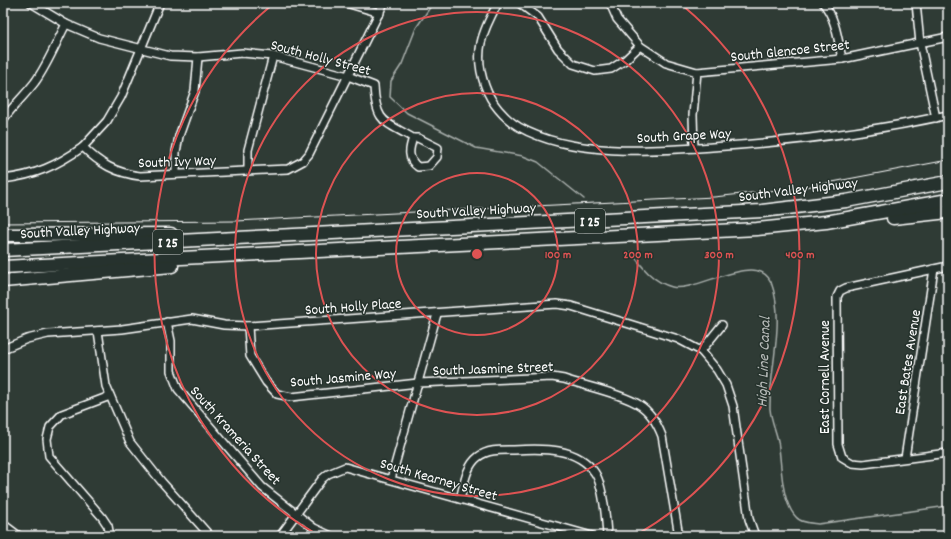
<svg xmlns="http://www.w3.org/2000/svg" width="951" height="539" font-family="Dekko,sans-serif">
	<rect width="100%" height="100%" fill="#2f3b35"/>
	<filter id="ink" filterUnits="userSpaceOnUse"><feTurbulence type="fractalNoise" baseFrequency=".025" numOctaves="2"/><feDisplacementMap in="SourceGraphic" scale="8" xChannelSelector="R" yChannelSelector="G"/><feConvolveMatrix kernelMatrix="1 2 1 2 8 2 1 2 1" color-interpolation-filters="sRGB"/></filter>
	<g filter="url(#ink)">
		<g fill="none" stroke-linecap="round" stroke-linejoin="round">
			<g stroke="#a9afac" stroke-width="1.5">
				<path d="M433,3L416,28L402,64L391,81L390,97L407,113L476,148L523,156L538,162L584,199"/>
				<path d="M631,252C642,267 653,282 672,287C696,293 757,250 771,282C786,322 769,368 770,409C771,420 776,431 778,441C782,463 780,500 796,517C801,523 811,523 818,524L948,506"/>
			</g>
			<g stroke="#fff" stroke-width="10">
				<g id="minor">
					<path d="M31,3L66,24L99,38L170,56L198,57L242,53L273,56L348,76L374,86C376,124 385,121 413,138H418L438,148L437,157L429,166L418,167C407,159 409,149 413,138"/>
					<path d="M346,3L380,13"/>
					<path d="M498,3C482,32 473,53 485,86C491,103 504,118 519,127C572,157 653,151 712,147C792,142 870,132 948,115"/>
					<path d="M519,3L538,17L558,49L573,64L595,71L611,69L625,60L640,46L617,19L610,3"/>
					<path d="M823,3C836,18 838,40 842,59"/>
					<path d="M916,3L920,43L936,118"/>
					<path d="M640,46L666,63L697,72L842,59L948,37"/>
					<path d="M3,120C13,106 25,95 35,82C48,64 56,43 66,24"/>
					<path d="M83,147L107,121L121,97L160,3"/>
					<path d="M694,148L693,115L697,72"/>
					<path d="M248,171V150L273,56"/>
					<path d="M176,174V152L179,136L195,91L198,57"/>
					<path d="M3,179C36,175 56,166 83,147C100,164 116,173 140,176L288,169L303,161L309,154L384,3"/>
					<path d="M948,266L846,288L840,291L837,297L838,444L842,457L852,463L863,464L948,453"/>
					<path d="M167,322L171,341V371L178,389L262,487L314,528L331,536"/>
					<path d="M248,326L250,356L266,382L277,394L291,397L418,383L552,377L564,379C585,386 620,393 638,404C650,411 657,423 662,436L679,536"/>
					<path d="M98,331L106,386L130,442L161,481L210,536"/>
					<path d="M3,349L27,339L48,334L122,329L192,319L224,325L248,326L557,304L571,306L678,339L701,351L717,370L726,385L733,406L749,519L755,536"/>
					<path d="M701,351L722,325"/>
					<path d="M110,396L62,414L50,427L47,439L49,456L102,517L108,526L110,536"/>
					<path d="M905,458L934,269"/>
					<path d="M391,479L437,314"/>
					<path d="M460,499C464,485 466,466 478,457C488,449 502,450 514,450C541,448 578,447 595,473C604,487 606,519 607,536"/>
					<path d="M3,524L19,536"/>
					<path d="M280,536L322,479L328,474L345,467L592,536"/>
				</g>
			</g>
			<g stroke="#fff" stroke-width="15">
				<g id="motorway">
					<path d="M893,218L948,212"/>
					<path d="M3,235L171,234"/>
					<path d="M3,250L762,211L846,201L948,182"/>
					<path d="M3,267L757,229L826,222L948,200"/>
					<path d="M3,281L172,266"/>
				</g>
			</g>
			<use href="#minor" stroke="#26332d" stroke-width="7"/>
			<use href="#motorway" stroke="#26332d" stroke-width="12"/>
			<path stroke="#fff" stroke-width="1" d="M3,223L236,221L714,197L806,187L948,160"/>
		</g>
	</g>
	<g fill="none" stroke="#de5353" stroke-width="2">
		<circle cx="477" cy="254" r="81"/>
		<circle cx="477" cy="254" r="161"/>
		<circle cx="477" cy="254" r="242"/>
		<path d="M318 535A323 323 0 0 1 272 5M682 5A323 323 0 0 1 636 535"/>
	</g>
	<g text-anchor="middle" stroke-width="3" stroke-linejoin="round" paint-order="stroke">
		<g fill="#26332d" stroke="#bec2c0" stroke-width="1">
			<rect x="575" y="209" width="30" height="24" rx="3"/>
			<rect x="153" y="230" width="30" height="24" rx="3"/>
		</g>
		<g font-size="14" font-weight="bold" fill="#fff">
			<text x="590" y="226">I 25</text>
			<text x="168" y="247">I 25</text>
		</g>
		<g font-size="15" fill="#fff" stroke="#26332d">
			<text transform="translate(790 50) rotate(-6)" y="5">South Glencoe Street</text>
			<text transform="translate(321 57) rotate(15)" y="5">South Holly Street</text>
			<text transform="translate(684 135) rotate(-3)" y="5">South Grape Way</text>
			<text transform="translate(177 161) rotate(-2)" y="5">South Ivy Way</text>
			<text transform="translate(798 189) rotate(-7)" y="5">South Valley Highway</text>
			<text transform="translate(476 210) rotate(-3)" y="5">South Valley Highway</text>
			<text transform="translate(80 230) rotate(-3)" y="5">South Valley Highway</text>
			<text transform="translate(353 306) rotate(-4)" y="5">South Holly Place</text>
			<text transform="translate(907 362) rotate(-81)" y="5">East Bates Avenue</text>
			<text transform="translate(493 368) rotate(-2)" y="5">South Jasmine Street</text>
			<text transform="translate(343 377) rotate(-5)" y="5">South Jasmine Way</text>
			<text transform="translate(824 377) rotate(-90)" y="5">East Cornell Avenue</text>
			<text transform="translate(236 435) rotate(48)" y="5">South Krameria Street</text>
			<text transform="translate(439 479) rotate(16)" y="5">South Kearney Street</text>
		</g>
		<g font-size="16" font-style="italic" fill="#b8bcba" stroke="#26332d">
			<text transform="translate(762 362) rotate(-88)" y="6">High Line Canal</text>
		</g>
	</g>
	<circle cx="477" cy="254" r="6" fill="#de5353" stroke="#26332d" stroke-width="2"/>
	<g font-size="12" text-anchor="middle" font-weight="bold" fill="#de5353" stroke="#26332d" stroke-width="3" stroke-linejoin="round" paint-order="stroke">
		<text x="558" y="258">100 m</text>
		<text x="638" y="258">200 m</text>
		<text x="719" y="258">300 m</text>
		<text x="800" y="258">400 m</text>
	</g>
	<rect width="951" height="539" fill="none" stroke="#26332d" stroke-width="16"/>
	<rect x="8" y="8" width="935" height="523" fill="none" stroke="#fff" stroke-width="1.5" filter="url(#ink)"/>
</svg>
